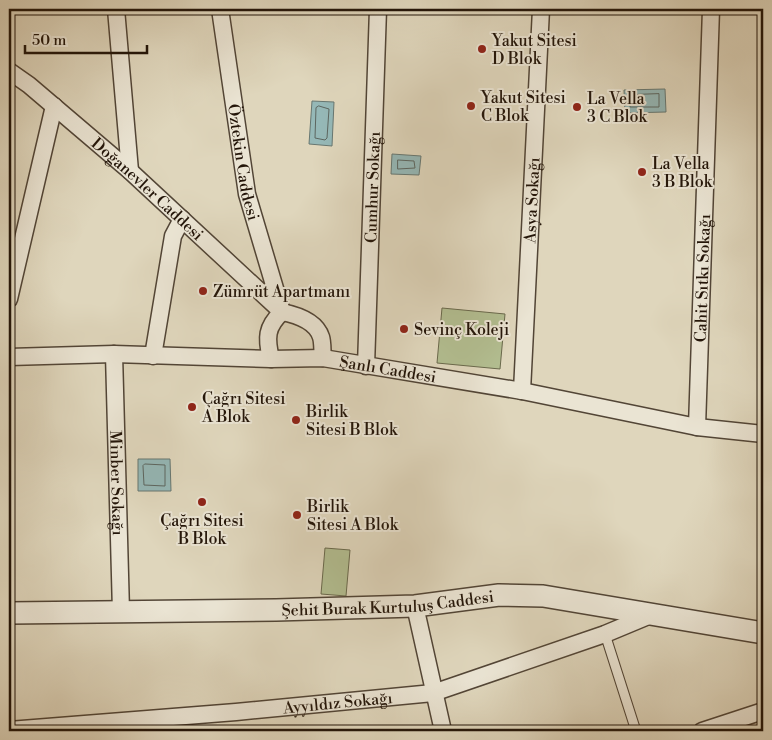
<svg xmlns="http://www.w3.org/2000/svg" width="772" height="740" font-family="'Libre Bodoni',serif">
	<rect width="100%" height="100%" fill="#dfd6bc"/>
	<filter id="stains"><feTurbulence type="fractalNoise" baseFrequency=".004" numOctaves="4"/><feColorMatrix values="0 0 0 0 .2 0 0 0 0 .09 0 0 0 0 .02 0 0 0 .5 -.17"/></filter>
	<radialGradient id="worn" r=".72"><stop offset=".6" stop-color="#630" stop-opacity="0"/><stop offset="1" stop-color="#630" stop-opacity=".3"/></radialGradient>
	<g fill="#b2bd90" stroke="#6a694c">
		<path d="M442,308L505,314L500,369L437,363Z"/>
		<path d="M325,548L350,550L346,596L321,594Z"/>
	</g>
	<g fill="#95b8b7" stroke="#677771">
		<path d="M665,89L666,112L625,113L624,90Z"/>
		<path d="M312,101L334,102L332,146L309,144Z"/>
		<path d="M392,154L421,156L419,175L391,174Z"/>
		<path d="M138,459H170L171,491H138Z"/>
	</g>
	<g fill="none" stroke-linecap="round" stroke-linejoin="round">
		<g stroke="#5c6660" stroke-width="1">
			<path d="M659,94V107H630L631,95Z"/>
			<path d="M319,106L329,109L327,138L325,140L315,138L316,108Z"/>
			<path d="M398,160L414,161L415,168L398,169Z"/>
			<path d="M145,464L165,465V486L144,485L143,466Z"/>
		</g>
		<g stroke="#524536" stroke-width="11">
			<path id="service" d="M605,634L636,731"/>
		</g>
		<g stroke="#524536" stroke-width="19">
			<g id="minor">
				<path d="M116,9L130,171"/>
				<path id="s1" d="M220,9L247,194L282,312"/>
				<path id="s2" d="M9,71L29,85L130,171L282,312"/>
				<path d="M9,299L54,106"/>
				<path d="M282,312C297,315 316,321 321,337C323,343 322,352 323,358"/>
				<path id="s3" d="M114,354L121,612"/>
				<path d="M153,356L173,236L182,219"/>
				<path id="s4" d="M9,357L114,354L271,359L323,358L522,391L697,427L763,434"/>
				<path d="M271,359C266,338 266,327 282,312"/>
				<path id="s5" d="M366,366L378,9"/>
				<path id="s6" d="M522,391L541,9"/>
				<path id="s7" d="M697,427L711,9"/>
				<path d="M415,606L443,731"/>
				<path id="s8" d="M9,730L236,712L433,693L605,634L653,614"/>
				<path d="M702,731L763,711"/>
			</g>
		</g>
		<g stroke="#524536" stroke-width="24">
			<g id="tertiary">
				<path id="s9" d="M9,613L276,610L415,606L499,595L543,596L763,633"/>
			</g>
		</g>
		<use href="#service" stroke="#eae4d3" stroke-width="9"/>
		<use href="#minor" stroke="#eae4d3" stroke-width="16"/>
		<use href="#tertiary" stroke="#eae4d3" stroke-width="21"/>
	</g>
	<g fill="#8f2418" stroke="#eae4d3" stroke-width="2">
		<circle cx="482" cy="49" r="5"/>
		<circle cx="471" cy="106" r="5"/>
		<circle cx="577" cy="107" r="5"/>
		<circle cx="642" cy="172" r="5"/>
		<circle cx="203" cy="291" r="5"/>
		<circle cx="404" cy="329" r="5"/>
		<circle cx="192" cy="407" r="5"/>
		<circle cx="296" cy="420" r="5"/>
		<circle cx="202" cy="502" r="5"/>
		<circle cx="297" cy="515" r="5"/>
	</g>
	<g text-anchor="middle" stroke-width="4" stroke-linejoin="round" paint-order="stroke">
		<g font-size="16" fill="#231509" stroke="#eae4d3" text-anchor="start">
			<text x="492" y="46">Yakut Sitesi<tspan x="492" dy="18">D Blok</tspan></text>
			<text x="481" y="103">Yakut Sitesi<tspan x="481" dy="18">C Blok</tspan></text>
			<text x="587" y="104">La Vella<tspan x="587" dy="18">3 C Blok</tspan></text>
			<text x="652" y="169">La Vella<tspan x="652" dy="18">3 B Blok</tspan></text>
			<text x="213" y="297">Zümrüt Apartmanı</text>
			<text x="414" y="335">Sevinç Koleji</text>
			<text x="202" y="404">Çağrı Sitesi<tspan x="202" dy="18">A Blok</tspan></text>
			<text x="306" y="417">Birlik<tspan x="306" dy="18">Sitesi B Blok</tspan></text>
			<text x="307" y="512">Birlik<tspan x="307" dy="18">Sitesi A Blok</tspan></text>
			<text x="202" y="526" text-anchor="middle">Çağrı Sitesi<tspan x="202" dy="18">B Blok</tspan></text>
		</g>
		<g font-size="16" fill="#231509" stroke="#eae4d3">
			<text dy="6" stroke="none"><textPath href="#s1" startOffset="155">Öztekin Caddesi</textPath></text>
			<text dy="6" stroke="none"><textPath href="#s5" startOffset="179">Cumhur Sokağı</textPath></text>
			<text dy="6" stroke="none"><textPath href="#s2" startOffset="182">Doğanevler Caddesi</textPath></text>
			<text dy="6" stroke="none"><textPath href="#s6" startOffset="191">Asya Sokağı</textPath></text>
			<text dy="6" stroke="none"><textPath href="#s7" startOffset="149">Cahit Sıtkı Sokağı</textPath></text>
			<text dy="6" stroke="none"><textPath href="#s4" startOffset="380">Şanlı Caddesi</textPath></text>
			<text dy="6" stroke="none"><textPath href="#s3" startOffset="129">Minber Sokağı</textPath></text>
			<text dy="6" stroke="none"><textPath href="#s9" startOffset="379">Şehit Burak Kurtuluş Caddesi</textPath></text>
			<text dy="6" stroke="none"><textPath href="#s8" startOffset="330">Ayyıldız Sokağı</textPath></text>
		</g>
	</g>
	<rect width="772" height="740" fill="none" stroke="#dfd6bc" stroke-width="30"/>
	<rect x="10" y="10" width="752" height="720" fill="none" stroke="#231509" stroke-width="2.5"/>
	<rect x="15" y="15" width="742" height="710" fill="none" stroke="#231509"/>
	<path d="M25 45v8h122v-8" fill="none" stroke="#231509" stroke-width="2.5"/>
	<text x="32" y="45" font-size="15" fill="#231509" stroke="#eae4d3" stroke-width="4" paint-order="stroke">50 m</text>
	<rect width="100%" height="100%" filter="url(#stains)"/>
	<rect width="100%" height="100%" fill="url(#worn)"/>
</svg>
